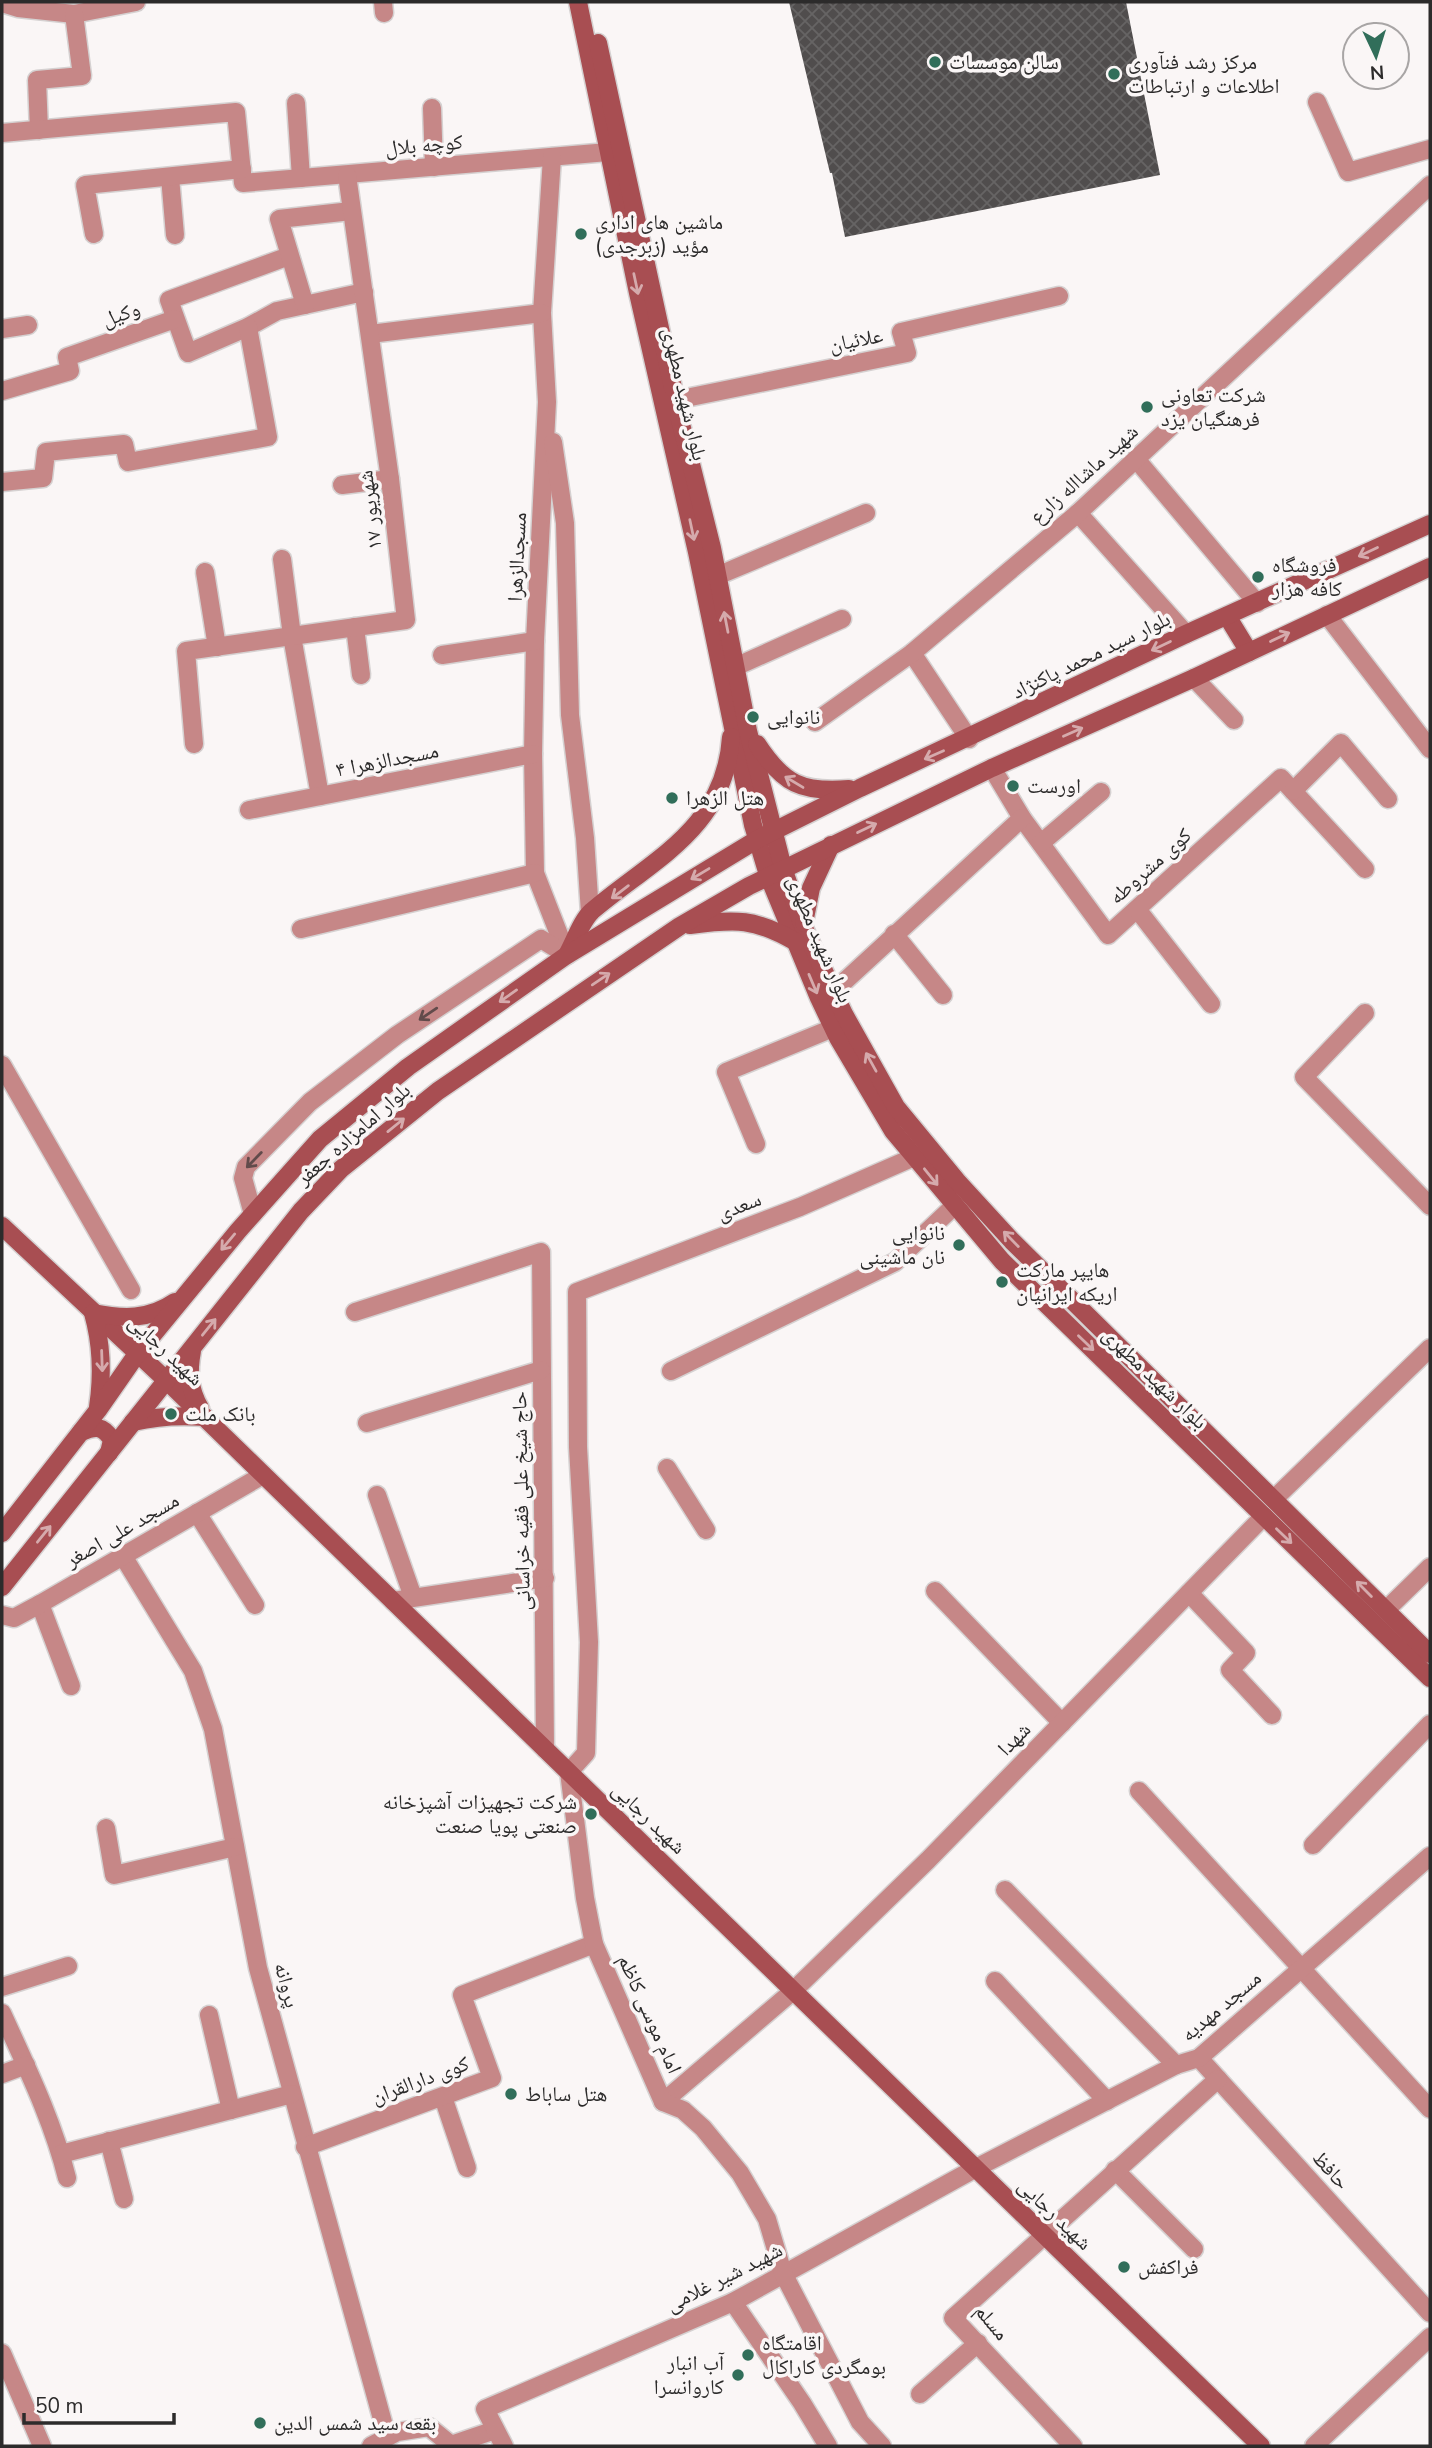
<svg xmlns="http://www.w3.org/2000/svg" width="1432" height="2448" font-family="'Nunito Sans','Noto Naskh Arabic',sans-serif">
	<defs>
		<pattern id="building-cross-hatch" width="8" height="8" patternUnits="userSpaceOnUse" patternTransform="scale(1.75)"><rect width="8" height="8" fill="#504d4d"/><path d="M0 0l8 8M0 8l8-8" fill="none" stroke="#666464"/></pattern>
	</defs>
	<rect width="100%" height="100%" fill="#faf6f6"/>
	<path fill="url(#building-cross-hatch)" d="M789,2H1126L1160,175L845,237L832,173H830Z"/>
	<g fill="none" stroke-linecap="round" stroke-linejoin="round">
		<g stroke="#d5d1d1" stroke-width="21">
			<g id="street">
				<path d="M383,2L384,13"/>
				<path d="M2,3L18,8L74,14L136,2"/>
				<path d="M1317,102L1348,172L1430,149"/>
				<path d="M296,103L301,178"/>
				<path d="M432,108L434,167"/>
				<path d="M39,130L37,80L82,76L74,14"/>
				<path d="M2,133L236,112L243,183L608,152"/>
				<path d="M552,157L542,313L547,402L535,641L533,754L535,873L567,955"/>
				<path d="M170,177L175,235"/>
				<path d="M94,234L85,185L242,169"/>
				<path d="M289,256L169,300L188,353L248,327L277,311L364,292"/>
				<path d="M305,305L279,219L351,211"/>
				<path d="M2,329L28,325"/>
				<path d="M370,334L542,313"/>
				<path d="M2,391L70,371L67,357L175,319"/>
				<path d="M676,400L907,353L901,332L1059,296"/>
				<path d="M553,442L565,523L570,715L585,838L590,913"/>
				<path d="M1136,459L1257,603"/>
				<path d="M2,482L43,478L46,452L124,444L128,462L268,437L248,327"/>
				<path d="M342,485L390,479"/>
				<path d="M1078,513L1186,634"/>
				<path d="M282,559L292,636L320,796"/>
				<path d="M205,572L217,647"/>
				<path d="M717,576L866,513"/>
				<path d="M1327,615L1430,749"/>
				<path d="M355,627L361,675"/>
				<path d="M912,653L969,739"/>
				<path d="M442,655L535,641"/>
				<path d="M735,667L842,619"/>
				<path d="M1194,678L1234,720"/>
				<path d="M815,722L912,653L1078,513L1430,185"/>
				<path d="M194,744L186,651L406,620L390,479L347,175"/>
				<path d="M992,768L1022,818L1108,935L1281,778L1365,869"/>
				<path d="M1293,791L1341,743L1388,799"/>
				<path d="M249,810L533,754"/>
				<path d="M1041,843L1101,792"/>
				<path d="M1137,909L1211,1004"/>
				<path d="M301,929L535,873"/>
				<path d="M894,934L943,995"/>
				<path d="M833,992L1022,818"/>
				<path d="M1365,1013L1304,1077L1430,1206"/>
				<path d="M2,1065L131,1290"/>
				<path d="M756,1144L726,1072L833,1028"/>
				<path d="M253,1214L243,1178L246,1167L310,1102L397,1035L541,939L567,955"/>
				<path d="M355,1312L541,1252L545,1749"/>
				<path d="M671,1371L895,1262L954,1206"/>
				<path d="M367,1423L541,1370"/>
				<path d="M667,1468L706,1530"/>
				<path d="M377,1495L413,1597"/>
				<path d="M1274,1499L1430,1348"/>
				<path d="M197,1513L255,1605"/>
				<path d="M123,1556L193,1671L213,1729L258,1968L387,2437"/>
				<path d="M935,1591L1062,1723"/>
				<path d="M1189,1593L1246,1653L1230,1670L1272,1715"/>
				<path d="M393,1601L545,1578"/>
				<path d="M40,1604L71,1686"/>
				<path d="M1386,1610L1430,1567"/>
				<path d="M2,1615L14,1618L40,1604L263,1475"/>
				<path d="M1139,1791L1430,2109"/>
				<path d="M106,1828L114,1875L235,1847"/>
				<path d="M1313,1845L1430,1724"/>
				<path d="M1005,1890L1176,2065"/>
				<path d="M995,1981L1107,2101"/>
				<path d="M2,1987L68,1966"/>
				<path d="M2,2013C26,2066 53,2121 67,2178"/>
				<path d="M209,2015L231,2110"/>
				<path d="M1199,2058L1430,2313"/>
				<path d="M2,2074L26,2065"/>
				<path d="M443,2097L467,2168"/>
				<path d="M663,2102L793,1991L928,1860L1264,1516"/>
				<path d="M109,2141L124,2199"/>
				<path d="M305,2147L492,2078L462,1995L594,1944"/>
				<path d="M61,2154L292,2094"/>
				<path d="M1115,2170L1194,2249"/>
				<path d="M733,2302L802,2403L828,2446"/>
				<path d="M2,2353L42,2446"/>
				<path d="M920,2394L978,2343"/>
				<path d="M371,2446L397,2432L429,2427L451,2445L495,2430"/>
				<path d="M504,2446L485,2409L733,2302L976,2168L1176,2065L1199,2058L1430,1856"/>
				<path d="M882,2446L860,2422L783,2273L767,2219L740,2173L703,2128L683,2110L663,2102L594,1944L585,1898L569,1772L586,1753L589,1642L578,1447L577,1292L800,1207L914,1157"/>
				<path d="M1073,2446L953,2318L1218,2079"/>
				<path d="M1314,2446L1430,2337"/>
			</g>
		</g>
		<g stroke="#d5d1d1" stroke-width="21">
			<g id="secondary">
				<path d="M578,2L638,293L697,552L753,825L768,875L819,998L838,1038L893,1131L1002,1261L1430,1678"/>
				<path d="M598,43L673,388"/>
				<path d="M679,416L712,548L748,731L783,868L803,926L844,1014L896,1107L957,1181L1012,1241L1430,1654"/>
				<path d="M1227,616L1249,652"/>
				<path d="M757,744C783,784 802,793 849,789"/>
				<path d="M804,923L811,888L831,845"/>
				<path d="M690,925C736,919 755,918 796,942"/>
				<path d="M568,953C575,940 582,920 592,911C653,859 725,829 731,737"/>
				<path d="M2,1226L166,1380L1261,2446"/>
				<path d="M192,1351C188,1372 189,1389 200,1408"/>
				<path d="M98,1407C103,1374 102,1345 93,1313C123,1319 149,1320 175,1302"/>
				<path d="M133,1422C158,1416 180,1415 205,1417"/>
				<path d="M81,1432C95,1426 103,1425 112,1440L109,1453"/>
				<path d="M2,1533L98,1410L137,1354L238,1231L320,1139L408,1067L567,955L758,839L860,788L1186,634L1430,524"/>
				<path d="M2,1587L301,1211L341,1169L438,1091L680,926L749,886L992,768L1194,678L1430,567"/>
			</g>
		</g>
		<use href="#street" stroke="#c68787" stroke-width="18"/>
		<use href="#secondary" stroke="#a84e52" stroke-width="18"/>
	</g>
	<defs><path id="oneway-shaft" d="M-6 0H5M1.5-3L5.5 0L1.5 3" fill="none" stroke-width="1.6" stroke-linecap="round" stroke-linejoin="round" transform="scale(1.75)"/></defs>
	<g stroke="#d5aaac">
		<use href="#oneway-shaft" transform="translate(636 284) rotate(78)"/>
		<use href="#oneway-shaft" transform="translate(692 530) rotate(78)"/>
		<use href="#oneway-shaft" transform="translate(1368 552) rotate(155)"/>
		<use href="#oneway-shaft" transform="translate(726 622) rotate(-101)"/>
		<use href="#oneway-shaft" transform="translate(1280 637) rotate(-25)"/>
		<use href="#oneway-shaft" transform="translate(1161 646) rotate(154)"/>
		<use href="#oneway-shaft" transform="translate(1073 732) rotate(-24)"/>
		<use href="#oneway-shaft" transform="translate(934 755) rotate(156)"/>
		<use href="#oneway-shaft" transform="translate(794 782) rotate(-149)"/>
		<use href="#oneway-shaft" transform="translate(867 828) rotate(-26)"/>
		<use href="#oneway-shaft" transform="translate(700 874) rotate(149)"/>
		<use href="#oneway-shaft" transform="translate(620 892) rotate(143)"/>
		<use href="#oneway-shaft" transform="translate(601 979) rotate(-34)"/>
		<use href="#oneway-shaft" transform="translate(813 984) rotate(67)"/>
		<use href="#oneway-shaft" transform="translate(508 996) rotate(145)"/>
		<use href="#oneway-shaft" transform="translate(871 1062) rotate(-119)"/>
		<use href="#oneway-shaft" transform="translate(396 1125) rotate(-39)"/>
		<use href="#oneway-shaft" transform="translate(931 1177) rotate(51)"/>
		<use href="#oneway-shaft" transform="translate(1011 1239) rotate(-134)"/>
		<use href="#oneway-shaft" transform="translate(228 1242) rotate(130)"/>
		<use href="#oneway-shaft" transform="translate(209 1327) rotate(-51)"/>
		<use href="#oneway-shaft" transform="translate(1086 1343) rotate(44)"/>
		<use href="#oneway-shaft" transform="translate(102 1361) rotate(88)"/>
		<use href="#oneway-shaft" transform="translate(44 1534) rotate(-51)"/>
		<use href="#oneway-shaft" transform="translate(1284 1536) rotate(44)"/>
		<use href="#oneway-shaft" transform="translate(1364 1589) rotate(-135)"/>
	</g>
	<g stroke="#624b4b">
		<use href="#oneway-shaft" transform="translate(428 1014) rotate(146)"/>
		<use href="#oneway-shaft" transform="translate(254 1160) rotate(134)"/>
	</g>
	<g fill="#316e5a" stroke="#faf6f6" stroke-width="2.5">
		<circle cx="935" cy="62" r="7"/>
		<circle cx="1114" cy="74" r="7"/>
		<circle cx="581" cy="234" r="7"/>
		<circle cx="1147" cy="407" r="7"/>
		<circle cx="1258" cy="577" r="7"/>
		<circle cx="753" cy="717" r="7"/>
		<circle cx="1013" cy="786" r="7"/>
		<circle cx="672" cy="798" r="7"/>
		<circle cx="959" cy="1245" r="7"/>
		<circle cx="1002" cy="1282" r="7"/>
		<circle cx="171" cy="1414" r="7"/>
		<circle cx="591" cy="1814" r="7"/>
		<circle cx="511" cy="2094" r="7"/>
		<circle cx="1124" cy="2267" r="7"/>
		<circle cx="748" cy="2355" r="7"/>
		<circle cx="738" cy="2375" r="7"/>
		<circle cx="260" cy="2423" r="7"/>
	</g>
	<g text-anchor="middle" stroke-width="7" stroke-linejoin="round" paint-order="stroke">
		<g font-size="21" fill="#2c2b2b" stroke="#faf6f6" text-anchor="start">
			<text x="949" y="69">سالن موسسات</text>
			<text x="1128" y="69">مرکز رشد فنآوری<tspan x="1128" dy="24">اطلاعات و ارتباطات</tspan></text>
			<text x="595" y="229">ماشین های اداری<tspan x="595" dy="24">مؤید (زبرجدی)</tspan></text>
			<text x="1161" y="402">شرکت تعاونی<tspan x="1161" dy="24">فرهنگیان یزد</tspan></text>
			<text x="1272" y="572">فروشگاه<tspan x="1272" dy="24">کافه هزار</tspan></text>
			<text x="767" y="724">نانوایی</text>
			<text x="1027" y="793">اورست</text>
			<text x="686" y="805">هتل الزهرا</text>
			<text x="945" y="1240" text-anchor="end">نانوایی<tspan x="945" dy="24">نان ماشینی</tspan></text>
			<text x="1016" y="1277">هایپر مارکت<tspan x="1016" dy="24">اریکه ایرانیان</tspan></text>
			<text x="185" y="1421">بانک ملت</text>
			<text x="577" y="1809" text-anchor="end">شرکت تجهیزات آشپزخانه<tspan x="577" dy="24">صنعتی پویا صنعت</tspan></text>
			<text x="525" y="2101">هتل ساباط</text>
			<text x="1138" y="2274">فراکفش</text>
			<text x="762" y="2350">اقامتگاه<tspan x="762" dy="24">بومگردی کاراکال</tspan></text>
			<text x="724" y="2370" text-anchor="end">آب انبار<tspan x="724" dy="24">کاروانسرا</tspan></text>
			<text x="274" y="2430">بقعه سید شمس الدین</text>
		</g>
		<g font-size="21" fill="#2c2b2b" stroke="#faf6f6">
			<text transform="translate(424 145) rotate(-5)" y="7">کوچه بلال</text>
			<text transform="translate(121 314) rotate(-19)" y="7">وکیل</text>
			<text transform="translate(856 340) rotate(-11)" y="7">علائیان</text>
			<text transform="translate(685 394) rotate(77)" y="7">بلوار شهید مطهری</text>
			<text transform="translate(1084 474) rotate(-42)" y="7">شهید ماشااله زارع</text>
			<text transform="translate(370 510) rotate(-97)" y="7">۱۷ شهریور</text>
			<text transform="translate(517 557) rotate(-87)" y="7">مسجدالزهرا</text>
			<text transform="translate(1091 655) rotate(-26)" y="7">بلوار سید محمد پاکنژاد</text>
			<text transform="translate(387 760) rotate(-11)" y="7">مسجدالزهرا ۴</text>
			<text transform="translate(1150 866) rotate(-42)" y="7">کوی مشروطه</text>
			<text transform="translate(820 939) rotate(67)" y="7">بلوار شهید مطهری</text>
			<text transform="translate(353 1134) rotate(-41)" y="7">بلوار امامزاده جعفر</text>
			<text transform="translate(739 1206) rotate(-21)" y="7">سعدی</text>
			<text transform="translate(166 1350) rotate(43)" y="7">شهید رجایی</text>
			<text transform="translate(1155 1378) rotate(44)" y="7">بلوار شهید مطهری</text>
			<text transform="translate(521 1501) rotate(-91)" y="7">حاج شیخ علی فقیه خراسانی</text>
			<text transform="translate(122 1530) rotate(-30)" y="7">مسجد علی اصغر</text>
			<text transform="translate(1014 1739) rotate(-46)" y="7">شهدا</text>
			<text transform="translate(649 1818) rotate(44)" y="7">شهید رجایی</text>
			<text transform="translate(287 1985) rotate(75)" y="7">پروانه</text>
			<text transform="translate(1221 2006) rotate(-40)" y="7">مسجد مهدیه</text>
			<text transform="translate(650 2014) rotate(66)" y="7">امام موسی کاظم</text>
			<text transform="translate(420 2080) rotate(-20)" y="7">کوی دارالقران</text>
			<text transform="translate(1331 2170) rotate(48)" y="7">حافظ</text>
			<text transform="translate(1055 2214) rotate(44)" y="7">شهید رجایی</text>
			<text transform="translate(724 2277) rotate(-27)" y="7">شهید شیر غلامی</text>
			<text transform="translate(992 2322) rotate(50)" y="7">مسلم</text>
		</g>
	</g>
	<rect width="1432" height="2448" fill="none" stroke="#2c2b2b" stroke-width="7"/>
	<g transform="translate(1376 56) rotate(176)"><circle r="33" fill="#faf6f6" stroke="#a8a5a5" stroke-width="2"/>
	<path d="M0-5L12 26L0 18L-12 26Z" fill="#316e5a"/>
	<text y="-10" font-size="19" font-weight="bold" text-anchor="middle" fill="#2c2b2b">N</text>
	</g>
	<path d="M24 2413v10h150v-10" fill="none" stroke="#2c2b2b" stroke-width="3.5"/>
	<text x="35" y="2413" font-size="21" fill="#2c2b2b" stroke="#faf6f6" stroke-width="5" paint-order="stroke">50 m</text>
</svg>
